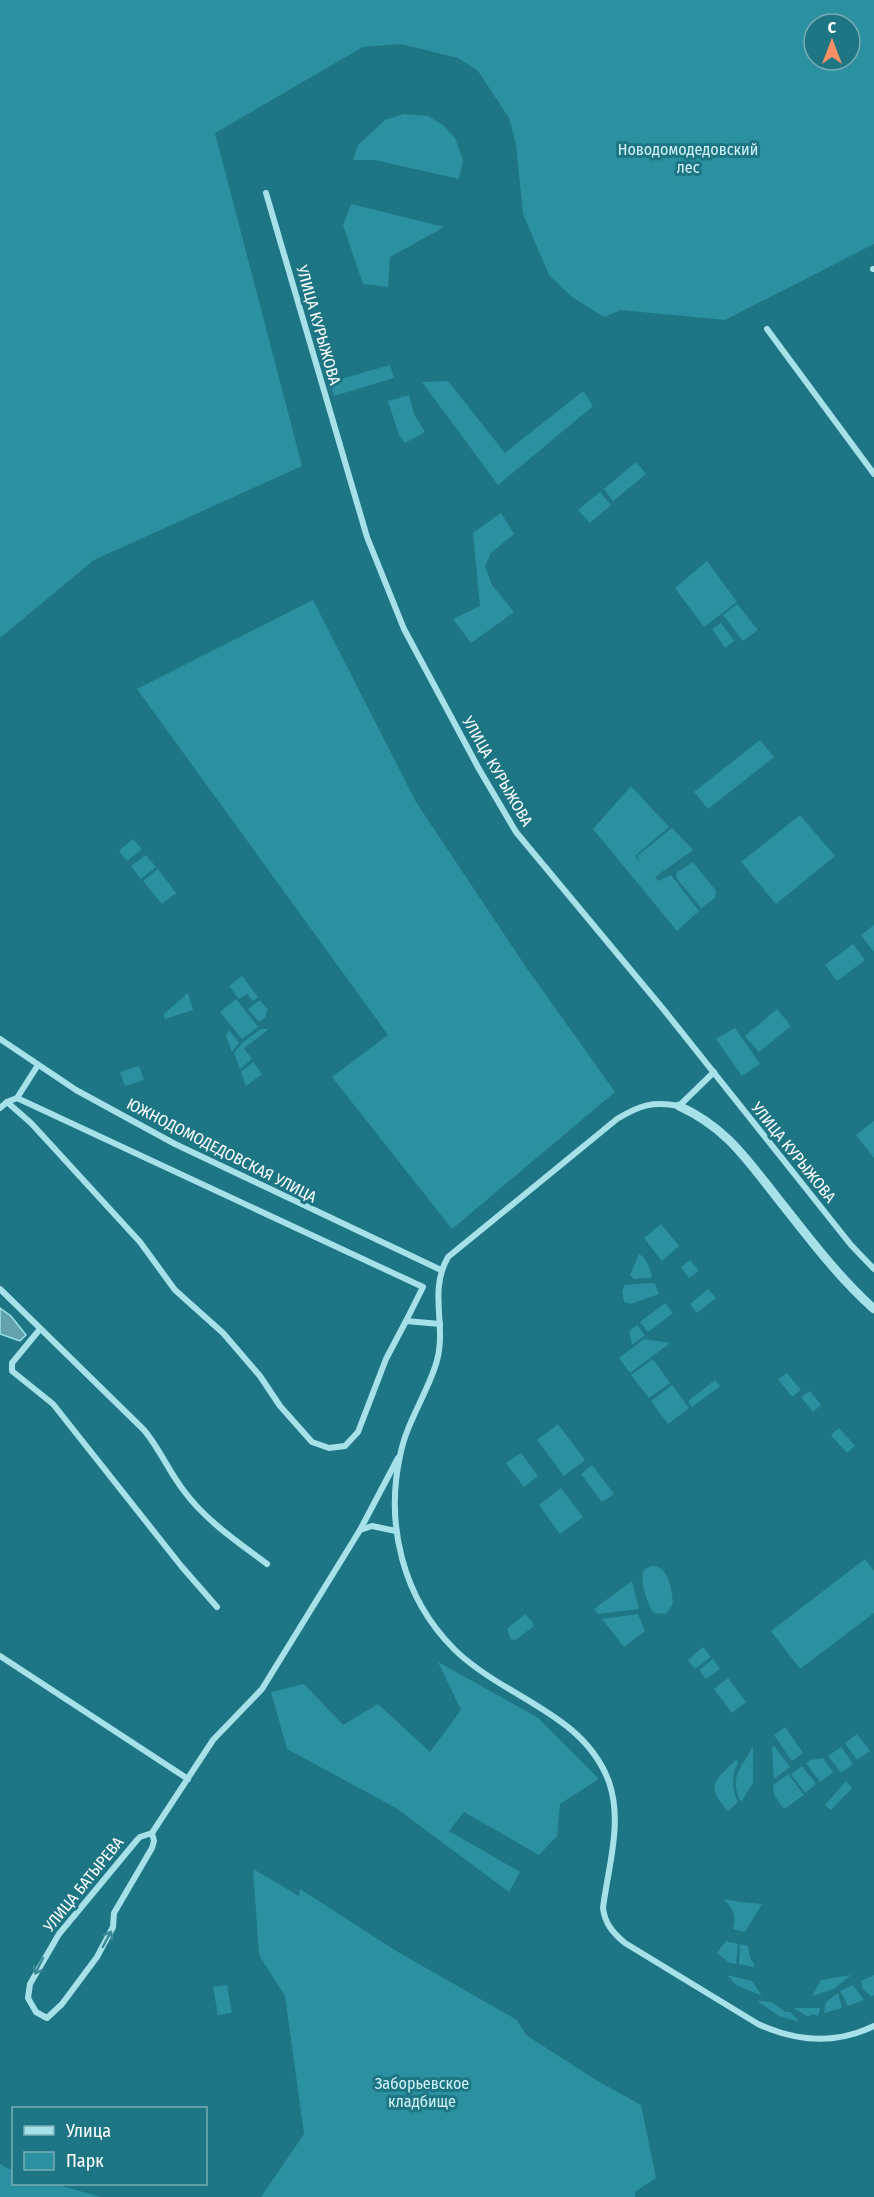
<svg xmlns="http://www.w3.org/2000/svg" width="874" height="2197" font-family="'Fira Sans Condensed',sans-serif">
	<rect width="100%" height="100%" fill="#1e7684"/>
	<g fill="#2b909f" fill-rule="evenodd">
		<path d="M0,0H874V244L725,320L621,310L604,317L572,297L549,275L523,214L516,144L509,118L478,71L458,58L401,44L363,47L215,133L302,466L94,560L0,638ZM814,24H850V60H814Z"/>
		<path d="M404,114L428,116L443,125L455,138L463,160L459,179L375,160H353L358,145L385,120Z"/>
		<path d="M351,204L444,227L390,257L388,287L363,284L343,225Z"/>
		<path d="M390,365L394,378L334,396L330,382Z"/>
		<path d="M448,381L505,453L583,391L593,406L498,485L422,382Z"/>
		<path d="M409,395L414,414L425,432L405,443L399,435L388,401Z"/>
		<path d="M636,462L646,474L613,501L604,489Z"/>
		<path d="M600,492L611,505L590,523L578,510Z"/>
		<path d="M501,513L514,534L491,553L485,566L492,585L514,612L471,643L453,619L480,606L473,533Z"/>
		<path d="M707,561L737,602L704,627L675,588Z"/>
		<path d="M313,600L416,802L528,970L615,1092L452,1229L332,1077L388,1035L137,689Z"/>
		<path d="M737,604L758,630L743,641L723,615Z"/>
		<path d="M721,623L734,641L725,648L712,629Z"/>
		<path d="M760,740L774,757L708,809L694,792Z"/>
		<path d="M631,786L669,827L635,856L641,863L637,856L672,828L693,850L655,877L658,881L671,875L699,911L677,931L593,829Z"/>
		<path d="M800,815L835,856L776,904L741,862Z"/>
		<path d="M133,839L142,849L127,861L119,851Z"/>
		<path d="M146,855L156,867L141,879L131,866Z"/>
		<path d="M693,862L716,891L715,898L701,908L677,879L676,873Z"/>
		<path d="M158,869L176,893L162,904L143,881Z"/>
		<path d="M874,925V952L861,935Z"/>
		<path d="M853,944L865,960L837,981L825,965Z"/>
		<path d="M242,976L258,997L253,1001L247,994L239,999L229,986Z"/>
		<path d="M188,993L193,1010L165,1019L164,1014Z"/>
		<path d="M236,999L258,1027L242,1039L220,1012Z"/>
		<path d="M260,1000L268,1010L266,1012V1017L259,1022L248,1009Z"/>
		<path d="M777,1009L791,1026L759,1052L745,1036Z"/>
		<path d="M735,1028L760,1064L742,1076L716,1039Z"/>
		<path d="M261,1029H269L244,1048L252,1059L240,1069L234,1053L242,1043Z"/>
		<path d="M229,1030L239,1043L232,1052L226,1036Z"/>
		<path d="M253,1062L262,1074L246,1086L241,1072Z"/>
		<path d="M139,1066L144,1080L125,1086L120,1072Z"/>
		<path d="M874,1121V1158L856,1135Z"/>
		<path d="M661,1224L679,1246L662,1261L644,1238Z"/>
		<path d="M639,1254C646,1257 650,1269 652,1276L650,1278L634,1279L630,1275Z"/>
		<path d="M690,1260L699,1271L689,1278L681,1267Z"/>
		<path d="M651,1283L655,1284L659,1294L631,1304L624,1302L622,1291L625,1285Z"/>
		<path d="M708,1289L716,1298L697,1313L690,1304Z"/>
		<path d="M665,1303L673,1313L648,1332L640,1322Z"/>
		<path d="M637,1325L645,1335L632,1345L629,1331Z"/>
		<path d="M644,1339L670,1343L630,1373L619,1358Z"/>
		<path d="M653,1359L670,1383L649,1398L631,1375Z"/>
		<path d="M787,1373L801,1390L792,1397L778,1379Z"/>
		<path d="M715,1380L720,1386L692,1407L688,1401Z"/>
		<path d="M672,1385L689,1408L668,1424L651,1401Z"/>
		<path d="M810,1391L821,1405L813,1412L801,1397Z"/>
		<path d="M558,1424L585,1460L564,1476L537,1440Z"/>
		<path d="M839,1428L855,1446L847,1453L831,1435Z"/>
		<path d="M521,1453L538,1476L524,1487L506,1463Z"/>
		<path d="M592,1465L614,1494L602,1502L581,1474Z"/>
		<path d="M561,1488L583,1517L560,1534L539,1505Z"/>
		<path d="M865,1559L874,1571V1613L800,1669L771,1631Z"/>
		<path d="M651,1566C669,1565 672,1590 673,1604L666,1614L654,1613C648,1607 640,1581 643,1573C645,1568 647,1568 651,1566Z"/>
		<path d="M632,1581L639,1609L598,1614L594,1609Z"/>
		<path d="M525,1614L533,1623V1627L515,1640L511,1639L507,1629Z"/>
		<path d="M638,1614L645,1631L624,1647L602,1619Z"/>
		<path d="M703,1647L711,1657L695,1669L688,1660Z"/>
		<path d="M713,1659L720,1669L706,1679L699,1670Z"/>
		<path d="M438,1662L537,1717L599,1779L560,1804L557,1836L539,1855L464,1812L449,1831L520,1872L509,1892L396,1808L287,1749L271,1692L304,1684L343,1725L378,1704L430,1752L461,1710Z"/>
		<path d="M728,1678L746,1702L732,1713L714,1689Z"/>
		<path d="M785,1727L803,1753L792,1761L774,1735Z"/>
		<path d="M857,1734L870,1751L857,1760L845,1743Z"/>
		<path d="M753,1745V1783L741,1802C727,1774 744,1768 753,1745Z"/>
		<path d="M774,1746L790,1767L774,1779L772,1748Z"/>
		<path d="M841,1747L853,1764L841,1773L828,1756Z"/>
		<path d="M823,1758L833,1772L820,1782L806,1763L811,1760Z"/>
		<path d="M736,1760L738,1763C731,1775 732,1790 738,1802L728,1811C705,1786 714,1781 736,1760Z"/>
		<path d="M802,1766L816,1784L805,1793L791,1774Z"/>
		<path d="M788,1774L804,1795L784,1809L774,1795L773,1785Z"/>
		<path d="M846,1781L852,1788L831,1810L825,1805Z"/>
		<path d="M253,1869L299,1896L300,1889L398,1952L517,2020L526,2035L596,2080L641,2105L656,2178L635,2192V2197H261L304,2134L285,1996L259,1955Z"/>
		<path d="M725,1899L740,1902L762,1904L745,1932L733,1929C737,1918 733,1907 724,1900Z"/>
		<path d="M726,1941L738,1944L736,1964L728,1962L717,1953Z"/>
		<path d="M740,1944L748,1946L750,1958L754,1964V1967L739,1964Z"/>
		<path d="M727,1975L752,1981L762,1996L736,1985Z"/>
		<path d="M851,1975L834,1989L812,1996L821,1980Z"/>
		<path d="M874,1975V1995L872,1997L863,1989L861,1981Z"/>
		<path d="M227,1985L232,2013L218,2015L213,1987Z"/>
		<path d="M853,1985L864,2000L848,2006L840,1991Z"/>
		<path d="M838,1993L842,2008L824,2013L826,2002Z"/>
		<path d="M757,2001L772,2002L785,2012H790L800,2022L779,2016Z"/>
		<path d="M794,2008H820L818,2016L813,2014L808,2017Z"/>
		<path d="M0,2164L13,2171L14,2184H55L101,2197H0Z"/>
	</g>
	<path fill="#64a2ab" stroke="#99e2eb" stroke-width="1.5" d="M0,1308L11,1316L26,1335L20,1341L0,1334Z"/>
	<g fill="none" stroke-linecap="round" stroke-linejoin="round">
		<g stroke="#a6e1ea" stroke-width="6">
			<path d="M266,193L367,537L404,629L479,769L516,832L664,1010L851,1245L874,1269"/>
			<path d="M873,269H874"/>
			<path d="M767,329L874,474"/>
			<path d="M0,1039L76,1090L175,1144L441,1270"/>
			<path d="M714,1072L679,1106C653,1101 640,1105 617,1119L448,1257C427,1294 449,1328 435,1367C425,1397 406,1424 400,1456C385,1525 403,1598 454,1649C472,1667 495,1681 516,1693C555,1716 593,1738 609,1782C623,1823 608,1867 603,1908C605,1924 613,1933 625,1943L758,2024C797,2042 835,2045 874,2026"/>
			<path d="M17,1098L38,1065"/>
			<path d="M7,1102L31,1123L140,1242L175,1290L223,1333L260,1376L280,1406L312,1442L329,1448L345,1446L358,1432L386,1359L406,1321"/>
			<path d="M0,1108L7,1102L17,1098L423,1287L406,1321L440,1324"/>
			<path d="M0,1289L144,1430C160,1449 169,1472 184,1491C206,1521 238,1542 267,1564"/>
			<path d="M40,1329L12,1363V1371L53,1404L182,1567L217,1607"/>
			<path d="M360,1530L372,1526L396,1531"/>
			<path d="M0,1656L188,1779"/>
			<path d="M152,1833L154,1841L152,1848L114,1913L113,1927L97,1957L62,2004L47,2018L36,2012L28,1998L30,1984L59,1934L137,1840L140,1837L152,1833L213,1740L262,1689L360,1530L398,1458"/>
		</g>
		<path stroke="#a6e1ea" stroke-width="9" d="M679,1106C725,1127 745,1157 775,1195C806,1234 837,1276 874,1309"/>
	</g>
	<defs><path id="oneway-shaft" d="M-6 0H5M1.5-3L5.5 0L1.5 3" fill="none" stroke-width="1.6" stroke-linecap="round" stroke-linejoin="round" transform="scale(1.5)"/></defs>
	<g stroke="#398b98">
		<use href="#oneway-shaft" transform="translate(107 1939) rotate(-62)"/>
		<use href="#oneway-shaft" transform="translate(39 1966) rotate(117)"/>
	</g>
	<g text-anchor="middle" stroke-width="6" stroke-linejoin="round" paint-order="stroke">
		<g font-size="16" fill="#d2f4f8" stroke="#1e7684">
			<text x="688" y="155">Новодомодедовский<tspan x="688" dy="18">лес</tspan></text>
			<text x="422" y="2089">Заборьевское<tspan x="422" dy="18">кладбище</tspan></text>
		</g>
		<g font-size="16" fill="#fff" stroke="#1e7684">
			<text transform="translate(319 325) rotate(74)" y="6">УЛИЦА КУРЫЖОВА</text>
			<text transform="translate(498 771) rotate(60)" y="6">УЛИЦА КУРЫЖОВА</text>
			<text transform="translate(222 1150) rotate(27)" y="6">ЮЖНОДОМОДЕДОВСКАЯ УЛИЦА</text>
			<text transform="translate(794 1152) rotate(51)" y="6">УЛИЦА КУРЫЖОВА</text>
			<text transform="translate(83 1884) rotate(-51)" y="6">УЛИЦА БАТЫРЕВА</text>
		</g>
	</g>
	<rect x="12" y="2107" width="195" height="78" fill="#1e7684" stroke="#78adb5" stroke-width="1.5"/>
	<rect x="24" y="2126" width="30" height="9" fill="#a6e1ea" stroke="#78adb5" stroke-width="1.5"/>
	<text x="66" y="2137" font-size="18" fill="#ffffff">Улица</text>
	<rect x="24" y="2152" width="30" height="18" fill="#2b909f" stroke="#78adb5" stroke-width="1.5"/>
	<text x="66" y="2167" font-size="18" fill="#ffffff">Парк</text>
	<g transform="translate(832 42)"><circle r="28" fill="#1e7684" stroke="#78adb5" stroke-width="1.5"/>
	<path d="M0-4.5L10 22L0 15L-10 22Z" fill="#f88f65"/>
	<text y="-9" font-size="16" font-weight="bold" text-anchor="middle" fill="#ffffff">С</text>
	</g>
</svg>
